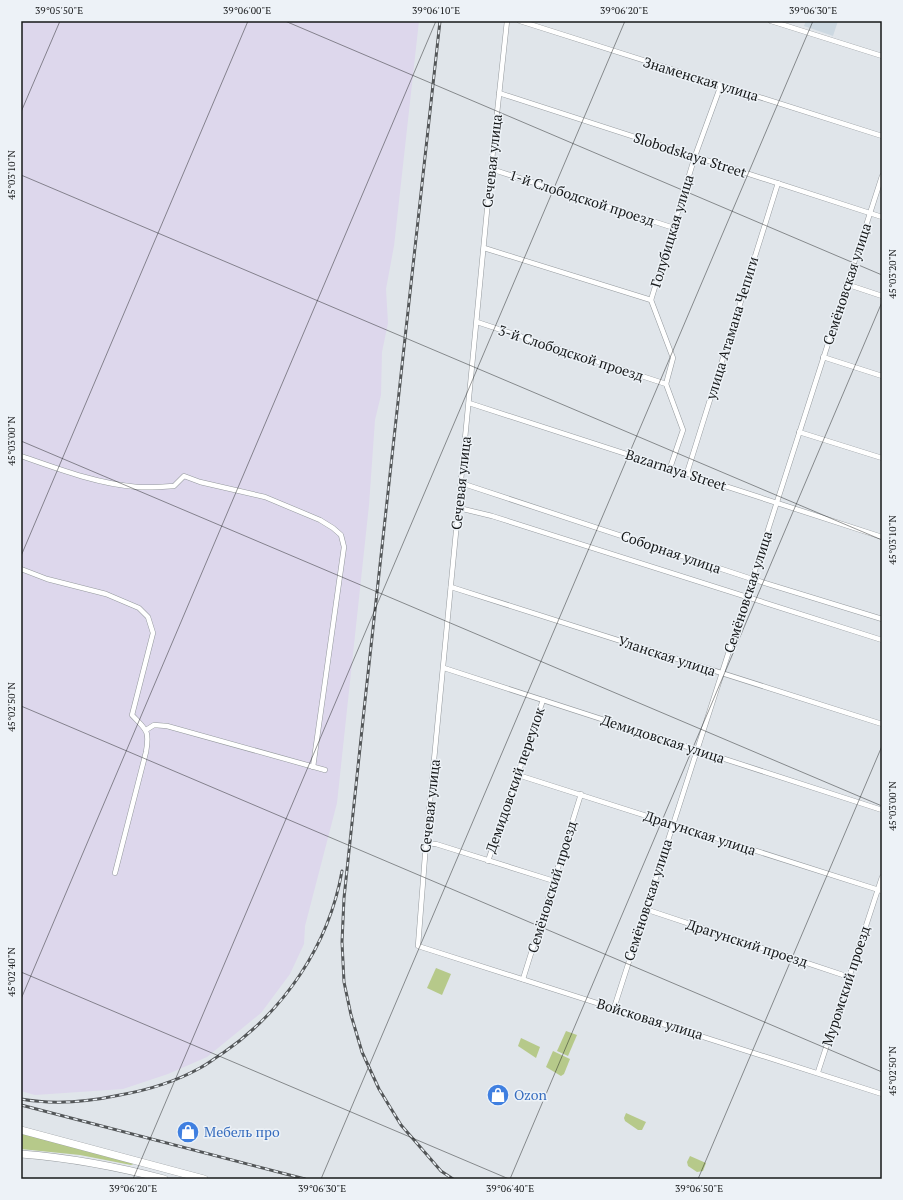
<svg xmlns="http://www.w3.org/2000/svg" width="903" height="1200" font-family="'PT Serif',serif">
	<rect width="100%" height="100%" fill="#e0e5ea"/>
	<path fill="#ccd8e1" d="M806,21H838L833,36L804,26Z"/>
	<path fill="#ddd7ec" d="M21,21H419L394,246L386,289L388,323L382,352L381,395L375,420L369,505L337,803L305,926L304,944L290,974L261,1013L207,1057L168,1074L123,1089L35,1095L21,1091Z"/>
	<g fill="#b6c98a">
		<path d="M436,968L451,974L442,995L427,988Z"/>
		<path d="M566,1031L577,1035L568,1056L557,1051Z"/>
		<path d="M521,1038L540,1047L536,1058L518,1046Z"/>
		<path d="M553,1051L570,1059L564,1074L561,1076L546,1067Z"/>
		<path d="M626,1113L646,1122L642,1130H638L625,1121L624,1118Z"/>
		<path d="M21,1131L134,1163V1164L131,1165L80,1155L21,1149Z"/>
		<path d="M690,1156L706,1163L703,1171L697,1172L688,1166L687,1162Z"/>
	</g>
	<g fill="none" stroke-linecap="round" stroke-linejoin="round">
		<g stroke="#94999d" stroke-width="5.5">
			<g id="street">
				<path d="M507,21L491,169L426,843L418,946L882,1094"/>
				<path d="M520,21L882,136"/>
				<path d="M771,21L882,56"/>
				<path d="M499,93L882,217"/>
				<path d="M491,169L674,228"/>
				<path d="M484,248L651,300"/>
				<path d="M846,284L882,296"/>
				<path d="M477,322L666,384"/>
				<path d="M823,357L882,376"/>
				<path d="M469,403L882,537"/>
				<path d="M799,432L882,458"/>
				<path d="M21,456C58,469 98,484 137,487C149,488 162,487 174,486L184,476L200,482L265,497L320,520L333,528L341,535L344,547L313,767"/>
				<path d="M670,468L683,430L666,384L673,358L651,300L695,156L721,85"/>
				<path d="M687,473L778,183"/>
				<path d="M461,483L752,579L882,619"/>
				<path d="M459,508L492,516L882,640"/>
				<path d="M21,569L47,579L106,594L139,608L148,617L153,633L132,715C146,730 150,730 146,752L115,873"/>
				<path d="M451,587L882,724"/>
				<path d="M444,668L882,810"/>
				<path d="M146,730L154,725L167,726L325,770"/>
				<path d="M518,775L882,891"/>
				<path d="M426,843L436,844L554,881"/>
				<path d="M488,861L543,700"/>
				<path d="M645,909L849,977"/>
				<path d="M523,979L581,794"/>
				<path d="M614,1008L882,176"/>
				<path d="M818,1072L882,877"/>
			</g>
		</g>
		<g stroke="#94999d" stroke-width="8">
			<g id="secondary">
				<path d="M21,1130L204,1179"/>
				<path d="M21,1154C72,1158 115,1166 164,1179"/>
			</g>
		</g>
		<use href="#street" stroke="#fff" stroke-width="4.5"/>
		<use href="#secondary" stroke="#fff" stroke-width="7"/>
		<g stroke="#535658" stroke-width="3">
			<g id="rail">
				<path d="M440,21L365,701L344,898L342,942L344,982L351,1015L362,1052L379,1089L401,1125L441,1171L453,1179"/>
				<path d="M21,1099C54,1105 87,1102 120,1095C148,1090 175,1082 200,1068C208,1064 215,1058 223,1053C284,1011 329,945 342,871"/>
				<path d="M21,1105L305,1179"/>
			</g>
		</g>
		<use href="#rail" stroke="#edf2f7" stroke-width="1.5" stroke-dasharray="4.5" stroke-linecap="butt"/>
	</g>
	<path fill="none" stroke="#161819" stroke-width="1" stroke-opacity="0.45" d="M285,21L882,275M21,112L60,21M21,175L882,540M21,441L882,806M21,556L248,21M21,706L882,1072M21,972L509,1179M21,999L436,21M133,1179L625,21M321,1179L813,21M510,1179L882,302M698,1179L882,746"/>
	<defs>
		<g id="shop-disc" transform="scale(1.15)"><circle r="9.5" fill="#3f7fe0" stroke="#edf2f7"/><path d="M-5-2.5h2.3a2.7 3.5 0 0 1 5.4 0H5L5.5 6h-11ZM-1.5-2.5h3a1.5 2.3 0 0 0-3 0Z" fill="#fff"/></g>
	</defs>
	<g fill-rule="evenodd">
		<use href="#shop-disc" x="498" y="1095"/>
		<use href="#shop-disc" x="188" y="1132"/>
	</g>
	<g text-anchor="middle" stroke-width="3" stroke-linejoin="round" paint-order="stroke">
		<g font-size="14" fill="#161819" stroke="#edf2f7">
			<text transform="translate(701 79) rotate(17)" y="5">Знаменская улица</text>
			<text transform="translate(690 155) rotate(18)" y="5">Slobodskaya Street</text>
			<text transform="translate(492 161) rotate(-84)" y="5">Сечевая улица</text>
			<text transform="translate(582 198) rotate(18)" y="5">1-й Слободской проезд</text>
			<text transform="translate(672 231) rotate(-73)" y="5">Голубицкая улица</text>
			<text transform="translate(847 284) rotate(-72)" y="5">Семёновская улица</text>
			<text transform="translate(732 328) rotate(-73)" y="5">улица Атамана Чепиги</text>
			<text transform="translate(571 353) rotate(18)" y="5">3-й Слободской проезд</text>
			<text transform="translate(676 470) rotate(18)" y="5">Bazarnaya Street</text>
			<text transform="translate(461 483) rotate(-84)" y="5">Сечевая улица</text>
			<text transform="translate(671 552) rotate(19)" y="5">Соборная улица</text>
			<text transform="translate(748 592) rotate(-72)" y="5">Семёновская улица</text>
			<text transform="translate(667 656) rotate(18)" y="5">Уланская улица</text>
			<text transform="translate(663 739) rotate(18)" y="5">Демидовская улица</text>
			<text transform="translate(515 780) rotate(-71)" y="5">Демидовский переулок</text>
			<text transform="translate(430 806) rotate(-84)" y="5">Сечевая улица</text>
			<text transform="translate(700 833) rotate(18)" y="5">Драгунская улица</text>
			<text transform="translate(552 887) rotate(-73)" y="5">Семёновский проезд</text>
			<text transform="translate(648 900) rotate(-72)" y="5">Семёновская улица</text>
			<text transform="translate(747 943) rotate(18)" y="5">Драгунский проезд</text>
			<text transform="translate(846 986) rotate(-72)" y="5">Муромский проезд</text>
			<text transform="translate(650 1019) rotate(17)" y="5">Войсковая улица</text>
		</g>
		<g font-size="14" fill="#366cbe" stroke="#edf2f7" text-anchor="start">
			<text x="514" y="1100">Ozon</text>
			<text x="204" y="1137">Мебель про</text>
		</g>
	</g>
	<rect width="903" height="1200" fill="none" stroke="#edf2f7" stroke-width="44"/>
	<rect x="22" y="22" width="859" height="1156" fill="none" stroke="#161819" stroke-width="1.5"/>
	<g font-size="10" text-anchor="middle" fill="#161819">
		<text x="59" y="14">39°05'50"E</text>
		<text x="247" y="14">39°06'00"E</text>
		<text x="436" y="14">39°06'10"E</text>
		<text x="624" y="14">39°06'20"E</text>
		<text x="813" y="14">39°06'30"E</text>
		<text transform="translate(11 175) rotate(-90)" y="4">45°03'10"N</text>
		<text transform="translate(892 274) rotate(-90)" y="4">45°03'20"N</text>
		<text transform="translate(11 441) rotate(-90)" y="4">45°03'00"N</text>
		<text transform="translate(892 540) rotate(-90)" y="4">45°03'10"N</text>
		<text transform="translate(11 707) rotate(-90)" y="4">45°02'50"N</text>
		<text transform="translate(892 806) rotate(-90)" y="4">45°03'00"N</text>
		<text transform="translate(11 972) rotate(-90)" y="4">45°02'40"N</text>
		<text transform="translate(892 1071) rotate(-90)" y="4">45°02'50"N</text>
		<text x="133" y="1192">39°06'20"E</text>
		<text x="322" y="1192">39°06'30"E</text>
		<text x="510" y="1192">39°06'40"E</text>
		<text x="699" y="1192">39°06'50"E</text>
	</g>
</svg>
